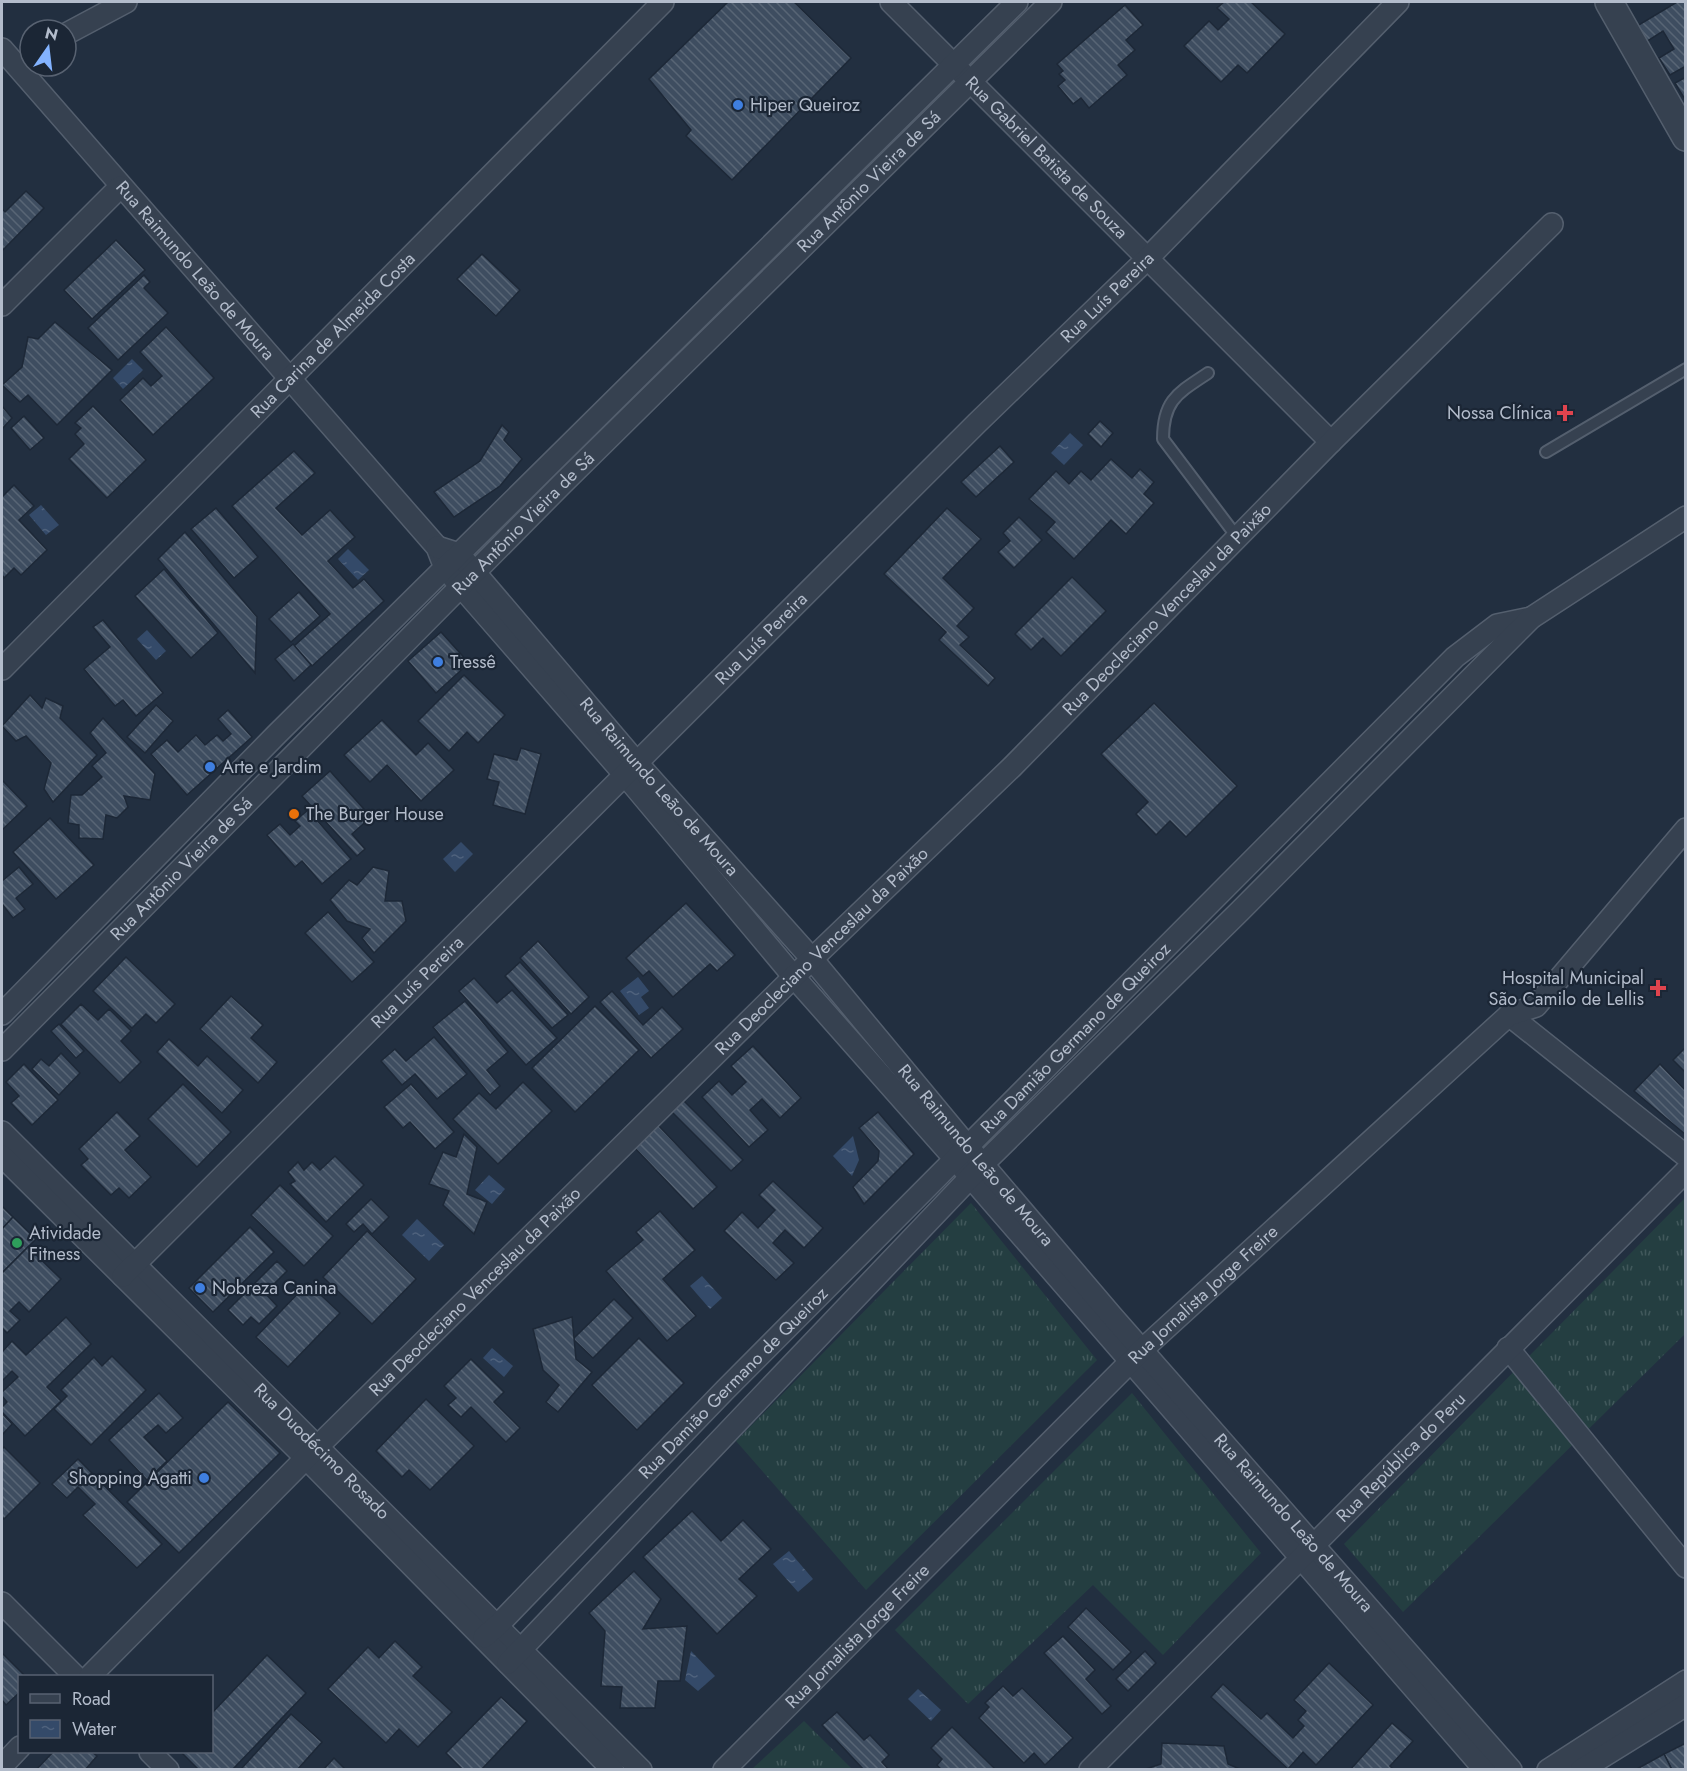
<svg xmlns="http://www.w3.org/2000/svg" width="1687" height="1771" font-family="Jost,sans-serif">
	<defs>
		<pattern id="grass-tufts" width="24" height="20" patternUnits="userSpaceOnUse" patternTransform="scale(1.5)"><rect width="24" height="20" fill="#243e41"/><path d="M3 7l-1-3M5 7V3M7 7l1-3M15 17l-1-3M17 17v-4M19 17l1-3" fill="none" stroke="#41585b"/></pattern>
		<pattern id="water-ripples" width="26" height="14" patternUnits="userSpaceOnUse" patternTransform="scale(1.5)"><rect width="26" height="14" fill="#344a69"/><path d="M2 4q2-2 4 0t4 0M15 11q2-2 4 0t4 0" fill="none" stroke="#4f627d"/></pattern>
		<pattern id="building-back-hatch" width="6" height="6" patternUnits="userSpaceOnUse" patternTransform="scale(1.5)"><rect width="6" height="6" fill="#3e4d60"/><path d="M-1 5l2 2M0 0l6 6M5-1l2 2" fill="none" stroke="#586575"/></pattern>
	</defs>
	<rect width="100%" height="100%" fill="#222f40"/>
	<g fill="url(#grass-tufts)">
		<path d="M1685,1198V1334L1403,1612L1344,1544Z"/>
		<path d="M971,1203L1097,1360L866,1590L736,1441Z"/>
		<path d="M1132,1393L1261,1553L1163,1655L1093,1585L968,1704L895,1630Z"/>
		<path d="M804,1721L852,1769H752Z"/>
	</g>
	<g fill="url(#water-ripples)">
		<path d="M132,359L143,370L123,389L113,378Z"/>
		<path d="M1070,433L1083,445L1064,465L1051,453Z"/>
		<path d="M41,505L59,525L46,535L29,515Z"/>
		<path d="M348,549L369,570L358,580L338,559Z"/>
		<path d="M147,630L166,651L156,660L137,639Z"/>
		<path d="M461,842L473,854L455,872L443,859Z"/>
		<path d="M638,977L649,991L641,997L649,1008L639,1015L620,991Z"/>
		<path d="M853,1136L859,1160L852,1176L833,1156Z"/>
		<path d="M489,1175L505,1189L492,1204L475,1190Z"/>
		<path d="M417,1219L444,1245L429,1261L402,1235Z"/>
		<path d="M702,1276L722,1298L710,1309L690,1286Z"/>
		<path d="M492,1348L513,1366L504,1377L483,1358Z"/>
		<path d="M789,1551L813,1579L798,1592L773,1564Z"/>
		<path d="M691,1651L715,1676L698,1691L685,1680Z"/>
		<path d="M918,1689L941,1710L931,1721L908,1699Z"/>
	</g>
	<g fill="url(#building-back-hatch)" stroke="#1d2837" stroke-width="1.5">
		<path d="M728,2H794L851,58L732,180L686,136L691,130L649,79Z"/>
		<path d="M1224,2H1251L1285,34L1247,73L1238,65L1221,82L1184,46L1209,21L1218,30L1229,19L1217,8Z"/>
		<path d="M1677,2H1686V66L1670,75L1659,58L1674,49L1663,31L1646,42L1637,26Z"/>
		<path d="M1125,5L1143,25L1126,40L1135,50L1118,65L1127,75L1089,108L1081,98L1073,104L1058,86L1065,80L1059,74L1063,71L1057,64Z"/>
		<path d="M1686,77V101L1675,83Z"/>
		<path d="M26,191L44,208L2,251V209L5,212Z"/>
		<path d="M116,240L145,270L92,319L64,290Z"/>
		<path d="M482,254L520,290L496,316L457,279Z"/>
		<path d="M144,275L150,282L144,288L168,313L118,360L88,328Z"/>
		<path d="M55,322L112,370L57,425L28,395L20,402L2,385L22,367L28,337L38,339Z"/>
		<path d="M166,327L214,378L153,435L120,400L143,378L151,386L162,376L140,352Z"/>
		<path d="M2,406L12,418L2,429Z"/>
		<path d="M93,406L146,460L107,498L69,459L84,444L75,434L81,428L75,423Z"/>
		<path d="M24,416L44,438L30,450L11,428Z"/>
		<path d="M1100,421L1113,433L1101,447L1088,434Z"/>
		<path d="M502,425L509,432L504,440L522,459L500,486L454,517L434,492L480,461Z"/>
		<path d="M1000,446L1014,462L976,497L961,482Z"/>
		<path d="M294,451L315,473L276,508L302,535L330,510L355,537L328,561L353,588L364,579L384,601L312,666L294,646L330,614L232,506Z"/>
		<path d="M1111,459L1132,478L1140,469L1154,482L1144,494L1154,503L1126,534L1111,520L1074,559L1046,532L1055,522L1029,499L1056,471L1069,484L1081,471L1091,480Z"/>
		<path d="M14,485L34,506L19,520L47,550L21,575L14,568L4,578L2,575V497Z"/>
		<path d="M216,508L258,557L234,578L191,529Z"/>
		<path d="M947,508L981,539L943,578L974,608L957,626L969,637L960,645L995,678L988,686L939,640L946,632L884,574Z"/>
		<path d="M1019,517L1042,540L1014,568L998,552L1010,541L1003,533Z"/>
		<path d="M185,532L257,617L255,673L158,559Z"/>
		<path d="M164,569L218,633L191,658L135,596Z"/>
		<path d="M1072,577L1106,611L1061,656L1043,638L1031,650L1015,634Z"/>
		<path d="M299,592L320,616L291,642L269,619Z"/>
		<path d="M103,620L163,693L136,716L123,700L115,706L84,669L110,647L93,627Z"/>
		<path d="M441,632L469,663L436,693L408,661Z"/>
		<path d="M293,644L311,665L294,681L275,659Z"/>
		<path d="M464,675L505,715L478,743L467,732L449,751L418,721Z"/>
		<path d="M30,695L42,708L46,698L63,706L60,718L97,755L53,802L44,789L51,763L26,736L16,741L2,726Z"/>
		<path d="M1154,703L1237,786L1186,837L1170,821L1156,835L1136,814L1148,802L1101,754Z"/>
		<path d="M156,705L173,721L145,753L127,737Z"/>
		<path d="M228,710L252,737L187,795L151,754L167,740L178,752L196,735L205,745L217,735L223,741L231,734L218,719Z"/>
		<path d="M103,718L155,774L150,800L124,796L128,807L117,818L106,815L103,839L79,838V825L68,823L71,795H82L102,777L92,766L106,753L90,733Z"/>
		<path d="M382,720L416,755L428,743L454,770L421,801L387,765L370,782L344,755Z"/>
		<path d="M521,748L541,754L525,814L493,805L499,782L487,779L494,754L517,760Z"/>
		<path d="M330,771L371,817L352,834L365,849L357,856L302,796Z"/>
		<path d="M2,780L27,806L2,830Z"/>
		<path d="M308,810L351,859L322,884L302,861L295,867L267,835L280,824L290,835L300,826L295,821Z"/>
		<path d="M50,818L94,865L56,899L13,852Z"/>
		<path d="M19,867L33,884L16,898L25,909L13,918L2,904V881Z"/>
		<path d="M373,867L389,871L385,901H402L406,921L374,953L362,938L370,929L347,921L330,900L349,880L357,885Z"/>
		<path d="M686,903L735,955L717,971L710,964L673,997L649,971L643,976L626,958Z"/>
		<path d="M328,912L374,962L352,982L305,933Z"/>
		<path d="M538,941L589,997L571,1014L520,958Z"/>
		<path d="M126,957L175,1004L156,1023L146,1014L132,1028L93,991Z"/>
		<path d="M520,962L568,1015L552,1028L505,976Z"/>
		<path d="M474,978L497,1003L512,990L557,1038L526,1065L459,991Z"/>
		<path d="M612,991L643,1025L662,1007L683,1029L651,1058L600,1002Z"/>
		<path d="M231,996L263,1025L251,1038L277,1062L258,1083L200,1029Z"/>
		<path d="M465,1001L508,1052L487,1070L500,1086L490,1095L433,1027Z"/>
		<path d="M81,1004L98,1020L109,1009L131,1031L121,1041L141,1062L120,1083L61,1024Z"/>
		<path d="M595,1006L639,1050L575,1112L532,1068Z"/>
		<path d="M59,1024L84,1051L76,1058L51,1031Z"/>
		<path d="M434,1037L467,1074L437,1099L415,1074L402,1085L381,1061L395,1049L406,1061Z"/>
		<path d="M169,1039L198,1066L207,1056L243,1090L222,1113L157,1052Z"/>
		<path d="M753,1046L801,1098L780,1118L762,1099L750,1110L768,1130L749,1147L702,1097L719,1081L732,1095L746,1082L731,1066Z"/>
		<path d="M1686,1047V1073L1673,1060Z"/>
		<path d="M61,1053L80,1073L59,1095L32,1069L41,1059L49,1066Z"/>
		<path d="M24,1064L58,1100L32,1125L11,1103L19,1096L6,1082Z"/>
		<path d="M1660,1064L1686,1091V1135L1634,1091Z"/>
		<path d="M523,1082L552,1111L498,1164L453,1119L479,1093L496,1109Z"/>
		<path d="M183,1084L231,1132L197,1167L148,1119Z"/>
		<path d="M411,1084L454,1132L435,1149L410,1122L403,1128L384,1107Z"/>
		<path d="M682,1099L743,1160L731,1171L670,1110Z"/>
		<path d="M117,1112L140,1136L125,1150L151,1177L129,1198L119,1188L111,1195L81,1165L88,1159L79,1149Z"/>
		<path d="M878,1112L914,1154L864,1204L853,1187L878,1161L879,1151L859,1128Z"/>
		<path d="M657,1124L717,1187L693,1209L633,1146Z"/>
		<path d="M464,1134L477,1147L467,1194L487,1202L474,1234L443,1205L449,1191L429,1184L443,1152L456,1157Z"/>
		<path d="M335,1156L364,1185L326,1222L290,1184L295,1181L288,1172L298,1162L304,1170L312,1162L320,1170Z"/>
		<path d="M773,1181L823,1228L804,1248L785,1230L773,1243L794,1263L776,1280L724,1231L742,1212L758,1228L775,1210L759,1195Z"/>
		<path d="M280,1185L333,1236L304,1266L251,1215Z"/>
		<path d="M371,1199L389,1217L372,1234L363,1224L354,1232L346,1224Z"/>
		<path d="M2,1206L13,1217L2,1229Z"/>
		<path d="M660,1211L695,1250L663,1279L696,1316L667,1341L606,1271L643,1240L636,1232Z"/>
		<path d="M13,1217L36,1239L2,1273V1229Z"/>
		<path d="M250,1227L274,1252L213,1312L189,1288Z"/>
		<path d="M367,1231L416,1279L372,1324L323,1277Z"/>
		<path d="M28,1247L61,1279L29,1312L19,1302L10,1311L20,1320L7,1333L2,1328V1273Z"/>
		<path d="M277,1261L287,1271L265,1293L277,1306L259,1324L251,1317L243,1325L228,1310Z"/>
		<path d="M308,1283L340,1313L288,1367L256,1337Z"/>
		<path d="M614,1299L633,1318L593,1358L573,1339Z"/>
		<path d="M66,1317L91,1344L47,1387L61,1401L25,1436L2,1412V1407L7,1402L2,1396V1392L18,1377L12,1371L2,1381V1352L12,1341L26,1355Z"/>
		<path d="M572,1317L576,1359L592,1372L558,1412L546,1402L559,1385L543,1370L533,1329Z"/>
		<path d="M639,1338L684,1383L637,1430L592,1385Z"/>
		<path d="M112,1356L146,1390L91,1445L54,1409L67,1396L61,1390L94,1357L102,1366Z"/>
		<path d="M471,1359L504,1392L494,1402L520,1428L506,1442L471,1407L461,1417L448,1405L456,1398L444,1386Z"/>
		<path d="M159,1393L183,1418L166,1433L158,1425L144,1437L167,1461L147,1480L109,1440Z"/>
		<path d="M426,1399L474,1446L430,1490L409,1470L402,1477L376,1451Z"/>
		<path d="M228,1402L280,1453L179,1553L127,1502Z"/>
		<path d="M2,1413L12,1424L2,1435Z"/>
		<path d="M4,1447L40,1483L4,1519L2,1517V1449Z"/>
		<path d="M78,1459L162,1544L137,1568L83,1515L95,1504L78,1487L67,1498L52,1484Z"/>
		<path d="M692,1511L721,1541L743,1520L771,1549L739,1579L757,1596L717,1634L643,1557Z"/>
		<path d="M634,1571L661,1599L643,1629L687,1626L680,1681H658L655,1708H620L622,1687L601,1686L605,1631L589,1613Z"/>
		<path d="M1086,1608L1131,1652L1113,1670L1068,1627Z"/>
		<path d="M1063,1636L1095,1670L1086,1679L1111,1706L1102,1714L1044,1653Z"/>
		<path d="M395,1641L422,1667L413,1676L452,1712L418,1747L399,1729L386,1743L328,1689L368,1647L379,1658Z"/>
		<path d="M1145,1651L1156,1663L1128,1691L1116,1679Z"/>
		<path d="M2,1653L25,1676H20V1692L6,1705L2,1700Z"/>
		<path d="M267,1655L306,1693L232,1770H199L181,1752H212V1713Z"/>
		<path d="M1329,1663L1373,1705L1316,1765L1303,1752L1288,1769L1211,1697L1223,1684L1261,1719L1267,1713L1293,1738L1304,1726L1298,1720L1306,1711L1294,1700Z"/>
		<path d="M1003,1686L1013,1696L1022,1688L1073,1738L1045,1765L1034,1753L1024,1763L979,1718L989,1707L985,1703Z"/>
		<path d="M501,1697L527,1721L481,1770H463L446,1753Z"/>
		<path d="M837,1712L864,1740L870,1735L889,1755L882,1762L889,1770H864L822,1725Z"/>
		<path d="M291,1714L322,1742L297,1770H243L242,1768Z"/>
		<path d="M1392,1723L1413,1741L1390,1766L1394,1770H1350Z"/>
		<path d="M952,1727L996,1770H942L937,1765L942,1759L931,1748Z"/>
		<path d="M1162,1743L1224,1746L1228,1764L1242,1770H1143L1161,1764Z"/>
		<path d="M1686,1743V1770H1672L1664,1754Z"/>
		<path d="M53,1752H92L97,1756L85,1770H36Z"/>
		<path d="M1664,1754L1672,1770H1635Z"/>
		<path d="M334,1758L346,1770H323Z"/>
	</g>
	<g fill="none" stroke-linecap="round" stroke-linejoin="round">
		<g stroke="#545f6e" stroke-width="14">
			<g id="service">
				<path d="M1208,373C1178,393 1163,400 1163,439L1237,537"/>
				<path d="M1546,452L1686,369"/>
			</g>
		</g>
		<g stroke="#545f6e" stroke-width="24">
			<g id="minor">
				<path id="s1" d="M891,2L1331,442"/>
				<path d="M66,34L126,2"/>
				<path id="s2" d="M2,49L437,547L445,568L625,775L794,977L955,1159L1485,1770"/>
				<path d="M2,305L120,187"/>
				<path id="s3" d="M437,547L459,554L637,763L812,959L968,1147L1112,1316L1511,1770"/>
				<path id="s4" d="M2,669L663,2"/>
				<path d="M2,1014L277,734L1017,2"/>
				<path d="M1509,1015L1686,1156"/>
				<path id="s5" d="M2,1050L562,484L1051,2"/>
				<path id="s6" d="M2,1132L641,1770"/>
				<path d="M2,1156L306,1458L613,1770"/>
				<path id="s7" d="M123,1276L977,423L1147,259L1398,2"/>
				<path d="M1508,1348L1686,1567"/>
				<path d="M2,1603L75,1676"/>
				<path id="s8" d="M484,1637L498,1625L725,1390L1455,657L1497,625L1531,618"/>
				<path d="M508,1663L983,1164L1240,911L1531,618L1686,517"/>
				<path id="s9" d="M90,1676L306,1458L812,959L1012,767L1331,442L1552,224"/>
				<path d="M150,1752L168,1770"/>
				<path d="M2,1766L20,1747"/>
				<path id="s10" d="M724,1770L1143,1349L1509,1015L1536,1006L1686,829"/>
				<path id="s11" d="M1090,1770L1686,1171"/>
				<path d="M1548,1770L1686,1681"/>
				<path d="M1581,1770L1686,1705"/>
			</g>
		</g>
		<g stroke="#545f6e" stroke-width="30">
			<path id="tertiary" d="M1609,2L1686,137"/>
		</g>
		<use href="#service" stroke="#364150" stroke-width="10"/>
		<use href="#minor" stroke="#364150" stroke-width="21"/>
		<use href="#tertiary" stroke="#364150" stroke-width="27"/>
	</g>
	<g fill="#3f7fe0" stroke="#1b2635" stroke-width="2">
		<circle cx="738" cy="105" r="6"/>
		<circle cx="438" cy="662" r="6"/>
		<circle cx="210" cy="767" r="6"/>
		<circle cx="200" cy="1288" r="6"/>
		<circle cx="204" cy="1478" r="6"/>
	</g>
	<g fill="#e0444e" stroke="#1b2635" stroke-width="2">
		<path d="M1562 404h6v6h6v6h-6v6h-6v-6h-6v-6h6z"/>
		<path d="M1655 979h6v6h6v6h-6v6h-6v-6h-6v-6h6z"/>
	</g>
	<circle fill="#e8710a" stroke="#1b2635" stroke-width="2" cx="294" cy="814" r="6"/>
	<circle fill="#2e9e5b" stroke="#1b2635" stroke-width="2" cx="17" cy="1243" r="6"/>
	<g text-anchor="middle" stroke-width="4.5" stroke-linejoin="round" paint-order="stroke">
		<g font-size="18" fill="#b3bccb" stroke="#1b2635" text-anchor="start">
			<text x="750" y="111">Hiper Queiroz</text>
			<text x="1552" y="419" text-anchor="end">Nossa Clínica</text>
			<text x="450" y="668">Tressê</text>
			<text x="222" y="773">Arte e Jardim</text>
			<text x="306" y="820">The Burger House</text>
			<text x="1644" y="984" text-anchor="end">Hospital Municipal<tspan x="1644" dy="21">São Camilo de Lellis</tspan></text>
			<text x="29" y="1239">Atividade<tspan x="29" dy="21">Fitness</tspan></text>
			<text x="212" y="1294">Nobreza Canina</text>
			<text x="192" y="1484" text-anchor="end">Shopping Agatti</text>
		</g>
		<g font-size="18" fill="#b3bccb" stroke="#1b2635">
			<text dy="6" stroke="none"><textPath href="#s1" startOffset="220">Rua Gabriel Batista de Souza</textPath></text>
			<text dy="6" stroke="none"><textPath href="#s5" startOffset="1227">Rua Antônio Vieira de Sá</textPath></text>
			<text dy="6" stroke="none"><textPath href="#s2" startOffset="294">Rua Raimundo Leão de Moura</textPath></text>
			<text dy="6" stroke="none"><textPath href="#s7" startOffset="1388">Rua Luís Pereira</textPath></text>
			<text dy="6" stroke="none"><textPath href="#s4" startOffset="470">Rua Carina de Almeida Costa</textPath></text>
			<text dy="6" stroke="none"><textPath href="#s5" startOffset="741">Rua Antônio Vieira de Sá</textPath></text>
			<text dy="6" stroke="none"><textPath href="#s9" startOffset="1516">Rua Deocleciano Venceslau da Paixão</textPath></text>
			<text dy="6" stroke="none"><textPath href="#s7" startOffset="902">Rua Luís Pereira</textPath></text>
			<text dy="6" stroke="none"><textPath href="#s3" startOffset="330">Rua Raimundo Leão de Moura</textPath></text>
			<text dy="6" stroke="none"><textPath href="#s5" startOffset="255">Rua Antônio Vieira de Sá</textPath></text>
			<text dy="6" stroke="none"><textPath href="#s9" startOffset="1030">Rua Deocleciano Venceslau da Paixão</textPath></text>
			<text dy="6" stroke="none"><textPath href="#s7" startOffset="416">Rua Luís Pereira</textPath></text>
			<text dy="6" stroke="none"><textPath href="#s8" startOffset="842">Rua Damião Germano de Queiroz</textPath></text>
			<text dy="6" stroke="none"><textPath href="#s3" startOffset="816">Rua Raimundo Leão de Moura</textPath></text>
			<text dy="6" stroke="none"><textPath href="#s9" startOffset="544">Rua Deocleciano Venceslau da Paixão</textPath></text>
			<text dy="6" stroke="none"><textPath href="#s10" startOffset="675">Rua Jornalista Jorge Freire</textPath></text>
			<text dy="6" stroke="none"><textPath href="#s8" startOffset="356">Rua Damião Germano de Queiroz</textPath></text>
			<text dy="6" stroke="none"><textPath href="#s6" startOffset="452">Rua Duodécimo Rosado</textPath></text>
			<text dy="6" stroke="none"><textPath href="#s11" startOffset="441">Rua República do Peru</textPath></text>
			<text dy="6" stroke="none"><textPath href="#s3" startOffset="1302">Rua Raimundo Leão de Moura</textPath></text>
			<text dy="6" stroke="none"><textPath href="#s10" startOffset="189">Rua Jornalista Jorge Freire</textPath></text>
		</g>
	</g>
	<rect width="1687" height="1771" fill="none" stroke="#b3bccb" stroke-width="6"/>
	<rect x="18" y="1675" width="195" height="78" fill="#1b2635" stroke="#586271" stroke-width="1.5"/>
	<rect x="30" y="1694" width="30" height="9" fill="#364150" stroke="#586271" stroke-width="1.5"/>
	<text x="72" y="1705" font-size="18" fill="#b3bccb">Road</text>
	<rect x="30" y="1720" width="30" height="18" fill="url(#water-ripples)" stroke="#586271" stroke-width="1.5"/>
	<text x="72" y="1735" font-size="18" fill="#b3bccb">Water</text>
	<g transform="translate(48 48) rotate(14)"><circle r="28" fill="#1b2635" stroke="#586271" stroke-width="1.5"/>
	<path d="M0-4.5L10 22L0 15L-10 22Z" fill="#83b3ff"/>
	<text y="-9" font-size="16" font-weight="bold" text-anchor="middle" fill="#b3bccb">N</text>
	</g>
</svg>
